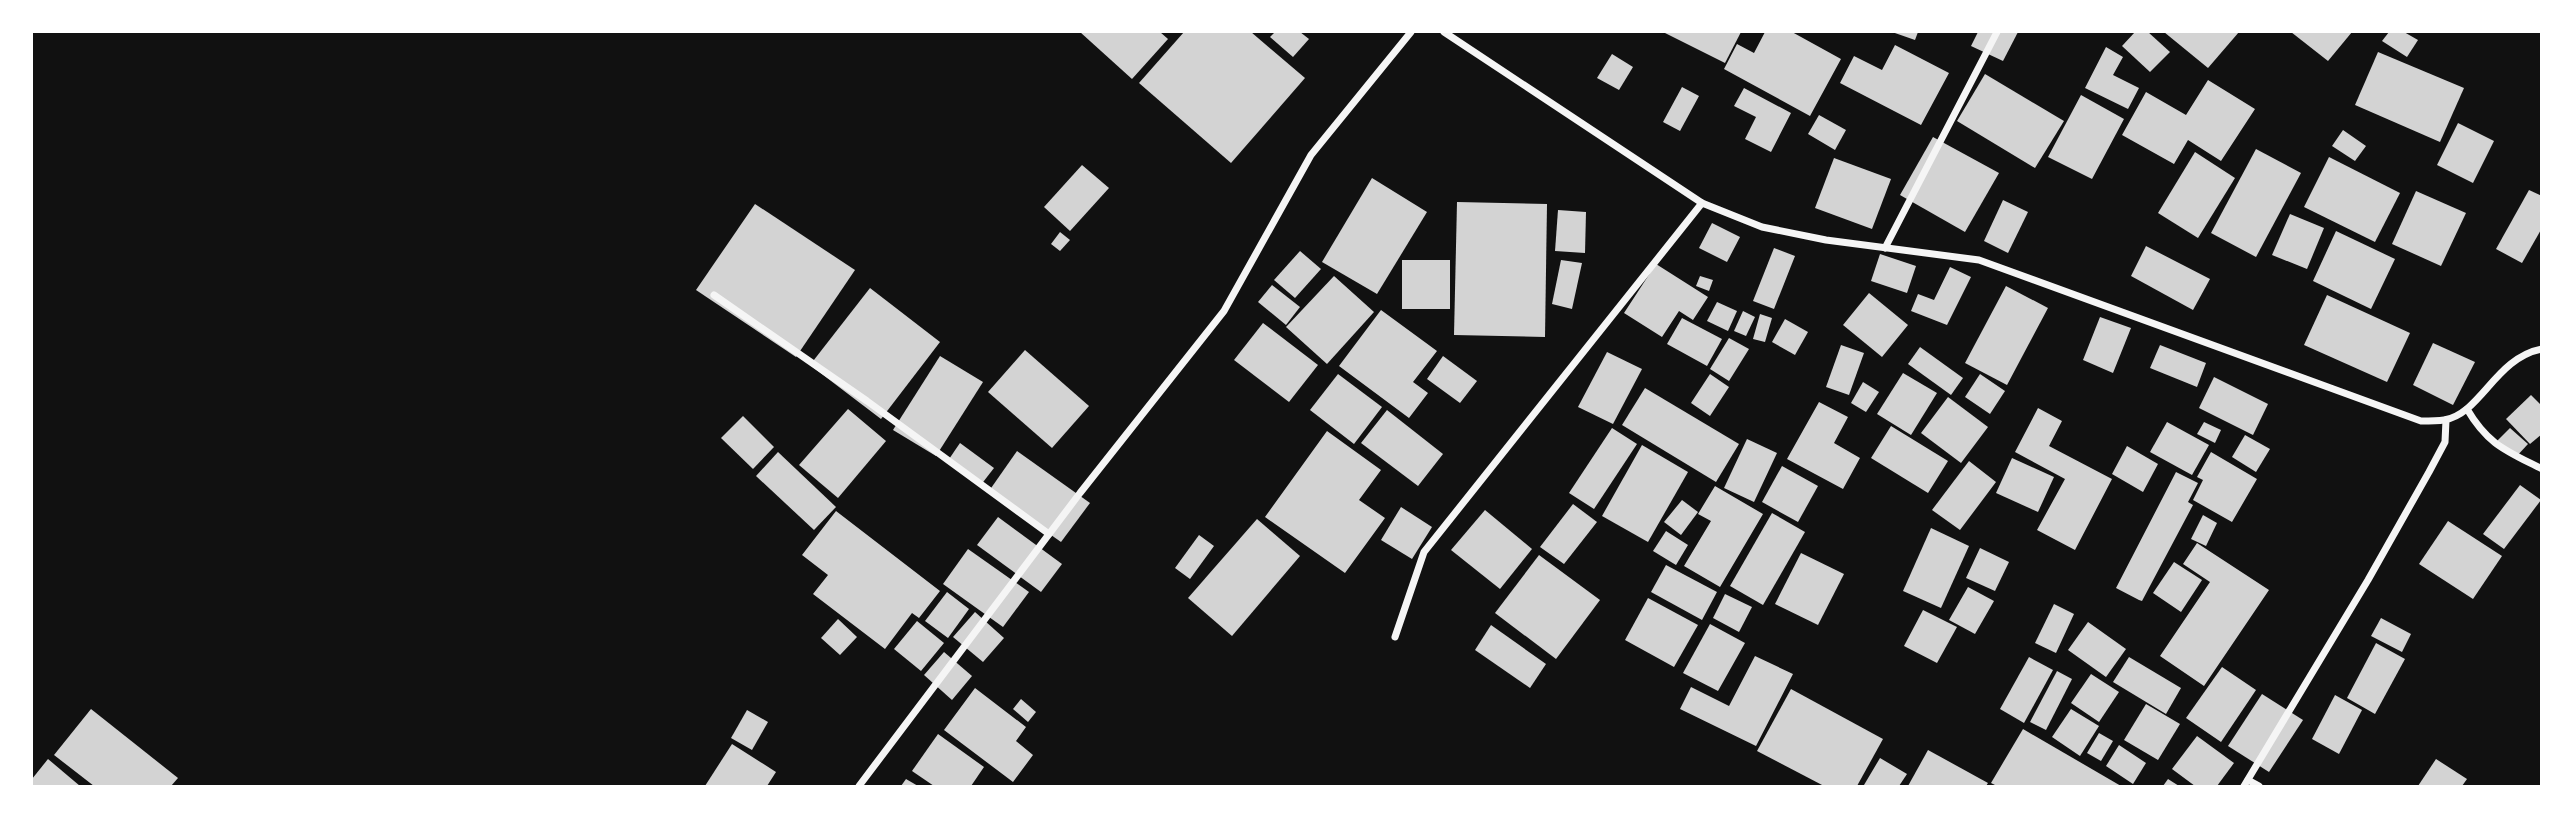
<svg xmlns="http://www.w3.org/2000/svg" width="2573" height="818" font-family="Helvetica,sans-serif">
	<rect width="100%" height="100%" fill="#111"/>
	<g fill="#d3d3d3">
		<path d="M1080,32H1160L1168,39L1132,79Z"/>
		<path d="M1184,32H1251L1305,78L1231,163L1139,83Z"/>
		<path d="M1275,32H1300L1309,39L1293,57L1270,37Z"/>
		<path d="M1663,32H1741L1725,63Z"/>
		<path d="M1765,32H1792L1841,59L1810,116L1724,69L1737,44L1754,53Z"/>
		<path d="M1892,32H1918L1915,40Z"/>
		<path d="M1978,32H2018L2003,61L1971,46Z"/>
		<path d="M2135,32H2148L2170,52L2150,72L2122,46Z"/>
		<path d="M2164,32H2239L2208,68Z"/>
		<path d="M2291,32H2352L2328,61Z"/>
		<path d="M2389,32H2404L2418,40L2407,57L2382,41Z"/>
		<path d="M1895,45L1949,73L1921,125L1840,83L1854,56L1882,70Z"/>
		<path d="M2106,47L2123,57L2113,75L2139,88L2128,109L2085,88Z"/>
		<path d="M2378,52L2464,88L2440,142L2355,105Z"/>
		<path d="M1612,54L1633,67L1619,90L1597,78Z"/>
		<path d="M1985,74L2064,121L2035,168L1957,121Z"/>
		<path d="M2208,80L2255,109L2221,161L2188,140L2174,164L2122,135L2146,92L2186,115Z"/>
		<path d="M1682,87L1699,96L1680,131L1663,122Z"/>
		<path d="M1744,88L1791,113L1771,152L1745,139L1756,117L1734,106Z"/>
		<path d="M2081,95L2124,119L2092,179L2048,157Z"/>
		<path d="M1819,115L1846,130L1835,150L1808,134Z"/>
		<path d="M2458,123L2494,141L2473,183L2437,165Z"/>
		<path d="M2343,130L2366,146L2355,161L2332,146Z"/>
		<path d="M1933,137L1999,173L1965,232L1900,195Z"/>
		<path d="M2256,149L2301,173L2256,257L2211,233Z"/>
		<path d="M2195,152L2235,178L2198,238L2158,213Z"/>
		<path d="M2329,157L2400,193L2375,242L2304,207Z"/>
		<path d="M1834,158L1891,179L1872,229L1815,208Z"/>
		<path d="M1082,165L1109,188L1070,231L1044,207Z"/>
		<path d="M1372,178L1427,212L1377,294L1322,262Z"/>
		<path d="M2529,190L2542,196V228L2522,263L2496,249Z"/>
		<path d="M2416,191L2466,213L2441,266L2392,244Z"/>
		<path d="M2003,200L2028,212L2008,253L1984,241Z"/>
		<path d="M1457,202L1547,204L1545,337L1454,335Z"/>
		<path d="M755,204L855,270L796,357L696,290Z"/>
		<path d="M1558,210L1586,212L1585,253L1555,251Z"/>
		<path d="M2290,214L2324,228L2307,269L2272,255Z"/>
		<path d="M1712,223L1740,237L1727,262L1699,248Z"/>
		<path d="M2336,231L2395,259L2371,309L2313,281Z"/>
		<path d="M1060,232L1070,240L1060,251L1051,244Z"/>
		<path d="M2146,246L2210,279L2193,310L2131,276Z"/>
		<path d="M1774,248L1795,256L1774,309L1753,301Z"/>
		<path d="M1300,251L1321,269L1295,298L1274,280Z"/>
		<path d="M1880,254L1916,266L1907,293L1871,281Z"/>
		<rect x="1402" y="260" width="48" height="49"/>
		<path d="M1561,260L1582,263L1572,309L1552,304Z"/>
		<path d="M1656,264L1708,297L1693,320L1679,311L1662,337L1624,313Z"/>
		<path d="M1950,267L1971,277L1947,325L1911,311L1918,294L1934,300Z"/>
		<path d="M1334,276L1374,312L1327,364L1286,327Z"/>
		<path d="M1700,276L1713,280L1709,291L1696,286Z"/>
		<path d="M1272,285L1300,307L1286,325L1258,302Z"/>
		<path d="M2006,286L2048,308L2007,385L1965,363Z"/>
		<path d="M870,288L940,342L881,419L810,365Z"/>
		<path d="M1869,293L1908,325L1882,357L1843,325Z"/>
		<path d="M2327,295L2410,333L2387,382L2304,345Z"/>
		<path d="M1717,302L1737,311L1728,331L1707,321Z"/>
		<path d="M1381,310L1437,351L1413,382L1428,393L1409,418L1339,366Z"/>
		<path d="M1743,311L1755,317L1746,336L1734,331Z"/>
		<path d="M1760,314L1772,318L1765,342L1753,339Z"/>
		<path d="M2100,317L2131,328L2113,373L2083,360Z"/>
		<path d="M1682,318L1722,339L1707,366L1667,344Z"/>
		<path d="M1785,319L1808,332L1795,355L1772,342Z"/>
		<path d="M1263,323L1318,365L1289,402L1234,360Z"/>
		<path d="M1729,338L1749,349L1729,381L1710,369Z"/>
		<path d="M2433,343L2475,362L2453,405L2413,385Z"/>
		<path d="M1841,345L1864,353L1849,395L1826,387Z"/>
		<path d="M2160,345L2206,363L2197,387L2150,368Z"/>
		<path d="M1920,347L1963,378L1951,395L1908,364Z"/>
		<path d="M1025,350L1089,406L1052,448L988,392Z"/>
		<path d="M1607,352L1642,369L1613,424L1578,407Z"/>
		<path d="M940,356L983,382L936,456L893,430Z"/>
		<path d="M1443,356L1477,381L1460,403L1427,379Z"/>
		<path d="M1903,373L1937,393L1911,435L1877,414Z"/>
		<path d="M1338,374L1382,407L1354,444L1310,410Z"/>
		<path d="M1710,374L1729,387L1710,416L1691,403Z"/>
		<path d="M1980,374L2005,391L1990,414L1965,397Z"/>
		<path d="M2214,377L2268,404L2253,435L2199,408Z"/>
		<path d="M1863,382L1879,392L1866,412L1851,403Z"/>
		<path d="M1645,388L1739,444L1716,482L1622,425Z"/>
		<path d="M2531,395L2542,406V434L2530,444L2506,419Z"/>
		<path d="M1948,397L1988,427L1961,463L1921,433Z"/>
		<path d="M1819,402L1848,417L1834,443L1860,458L1843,489L1787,459Z"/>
		<path d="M2038,408L2062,421L2049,446L2112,479L2075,550L2037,530L2065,479L2015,452Z"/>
		<path d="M848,409L886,441L838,498L799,465Z"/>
		<path d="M1387,410L1443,454L1418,486L1361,443Z"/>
		<path d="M743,416L774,447L753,469L721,438Z"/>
		<path d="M2167,422L2209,445L2192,475L2150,452Z"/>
		<path d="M2204,422L2221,430L2215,443L2197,434Z"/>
		<path d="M1891,426L1948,461L1928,493L1871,458Z"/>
		<path d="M1612,428L1637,444L1594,509L1569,493Z"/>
		<path d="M2510,428L2528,444L2515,458L2497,441Z"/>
		<path d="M1327,431L1381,470L1359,500L1385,518L1345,573L1265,517Z"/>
		<path d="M2245,435L2270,449L2256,472L2232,457Z"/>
		<path d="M1747,439L1777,453L1754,502L1724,488Z"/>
		<path d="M960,443L994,468L980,486L947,462Z"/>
		<path d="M1642,445L1688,472L1648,542L1602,516Z"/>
		<path d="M2127,446L2158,464L2143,492L2112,474Z"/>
		<path d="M1017,451L1090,503L1061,542L989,491Z"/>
		<path d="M778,452L836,507L814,530L756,476Z"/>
		<path d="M2211,452L2257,479L2232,522L2193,500L2203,480L2197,477Z"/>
		<path d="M2012,458L2054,477L2038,512L1996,493Z"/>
		<path d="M1969,461L1996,482L1960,530L1932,510Z"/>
		<path d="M1782,466L1818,486L1798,522L1762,502Z"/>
		<path d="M2176,472L2198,483L2188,502L2193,505L2142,601L2139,600L2116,588Z"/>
		<path d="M2520,485L2541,500L2504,549L2483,534Z"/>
		<path d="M1715,486L1763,514L1720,587L1684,566L1711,521L1698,514Z"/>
		<path d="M1682,500L1698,512L1681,535L1664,522Z"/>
		<path d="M1573,504L1597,522L1564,564L1540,547Z"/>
		<path d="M1401,507L1432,527L1412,559L1381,540Z"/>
		<path d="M1485,510L1532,549L1500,589L1451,550Z"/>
		<path d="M836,511L940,591L919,618L912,613L885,649L813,594L828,575L802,555Z"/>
		<path d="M1772,513L1805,532L1763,605L1730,586Z"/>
		<path d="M2203,515L2217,523L2206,546L2191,539Z"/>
		<path d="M998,517L1062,564L1041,592L977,545Z"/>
		<path d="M1257,519L1300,556L1232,636L1188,598Z"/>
		<path d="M2448,521L2502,556L2473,599L2419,564Z"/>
		<path d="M1931,528L1969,546L1941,608L1903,591Z"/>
		<path d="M1666,531L1688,545L1676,565L1653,551Z"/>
		<path d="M1199,535L1214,546L1190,579L1175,568Z"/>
		<path d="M2197,543L2269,590L2204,686L2160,656L2210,582L2183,564Z"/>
		<path d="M1980,548L2009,562L1995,591L1966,578Z"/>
		<path d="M968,549L1029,592L1003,627L943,584Z"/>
		<path d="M1801,553L1844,574L1818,625L1775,604Z"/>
		<path d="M1539,555L1600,600L1556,659L1495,613Z"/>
		<path d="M2174,562L2202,580L2181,612L2153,593Z"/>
		<path d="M1666,565L1717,592L1702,620L1651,592Z"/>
		<path d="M1968,587L1994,601L1975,634L1949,620Z"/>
		<path d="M947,592L969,609L948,638L925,621Z"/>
		<path d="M1725,594L1752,607L1739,632L1713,618Z"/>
		<path d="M1648,598L1698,625L1674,667L1625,640Z"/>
		<path d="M2054,604L2074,614L2056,653L2035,643Z"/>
		<path d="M1923,610L1957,627L1937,663L1904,646Z"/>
		<path d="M975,612L1004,638L983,662L953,637Z"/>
		<path d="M2381,618L2411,634L2402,652L2371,636Z"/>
		<path d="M838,619L857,637L840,655L821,638Z"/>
		<path d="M917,621L944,643L921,671L894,649Z"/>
		<path d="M2088,622L2126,649L2106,677L2068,650Z"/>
		<path d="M1710,624L1745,643L1718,691L1683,673Z"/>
		<path d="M1491,625L1546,664L1530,688L1475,650Z"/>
		<path d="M2376,643L2405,659L2375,714L2347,698Z"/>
		<path d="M944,652L972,676L952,700L924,675Z"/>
		<path d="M1755,656L1793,674L1756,746L1680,709L1691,687L1729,706Z"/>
		<path d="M2029,657L2053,670L2024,723L2000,709Z"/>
		<path d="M2129,657L2181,688L2166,714L2113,682Z"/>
		<path d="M2222,667L2256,690L2221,742L2186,718Z"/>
		<path d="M2057,671L2072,679L2046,730L2030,722Z"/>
		<path d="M2091,674L2119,692L2099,722L2071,703Z"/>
		<path d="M975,688L1026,727L1016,741L1033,755L1013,782L944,730Z"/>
		<path d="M1791,689L1883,739L1857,786H1824L1757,751Z"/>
		<path d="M2262,694L2303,720L2269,772L2228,746Z"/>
		<path d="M2335,695L2362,710L2339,754L2312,739Z"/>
		<path d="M1021,699L1036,712L1028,722L1013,709Z"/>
		<path d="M2146,704L2180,724L2158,760L2124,740Z"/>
		<path d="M91,709L178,778L171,786H94L54,755Z"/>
		<path d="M2071,709L2099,726L2080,756L2052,737Z"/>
		<path d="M747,710L768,722L752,750L731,738Z"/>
		<path d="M2023,729L2121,786H1997L1991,783Z"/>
		<path d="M2099,733L2113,741L2101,761L2087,753Z"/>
		<path d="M938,734L984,767L971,786H934L912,771Z"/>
		<path d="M2197,736L2234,763L2217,786H2195L2172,769Z"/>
		<path d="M732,744L776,772L767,786H705Z"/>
		<path d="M2119,745L2146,763L2133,784L2106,766Z"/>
		<path d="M1928,750L1988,783L1986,786H1908Z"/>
		<path d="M1880,758L1907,774L1899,786L1864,785Z"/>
		<path d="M48,759L80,786H32V779Z"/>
		<path d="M2436,759L2467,779L2462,786H2418Z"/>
		<path d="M906,779L918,786H901Z"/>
		<path d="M2168,779L2179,786H2163Z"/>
	</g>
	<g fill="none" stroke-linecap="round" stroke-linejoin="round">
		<g stroke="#f5f5f5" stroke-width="7">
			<path d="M1444,32L1702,203L1762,227L1826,240L1979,260L2421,421C2429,421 2437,421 2444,420C2481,414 2495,358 2542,349"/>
			<path d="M1885,248L1997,32"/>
			<path d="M714,295L867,401L1049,534"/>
			<path d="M2467,409C2488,445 2507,451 2542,469"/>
			<path d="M1395,637L1424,552L1702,203"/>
			<path d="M2248,780L2259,786"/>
			<path d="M859,786L1080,493L1224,311L1311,155L1411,32"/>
			<path d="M2244,786L2368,580L2429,472L2445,442L2446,420"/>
		</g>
	</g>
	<rect width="2573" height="818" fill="none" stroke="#ffffff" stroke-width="66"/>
</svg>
